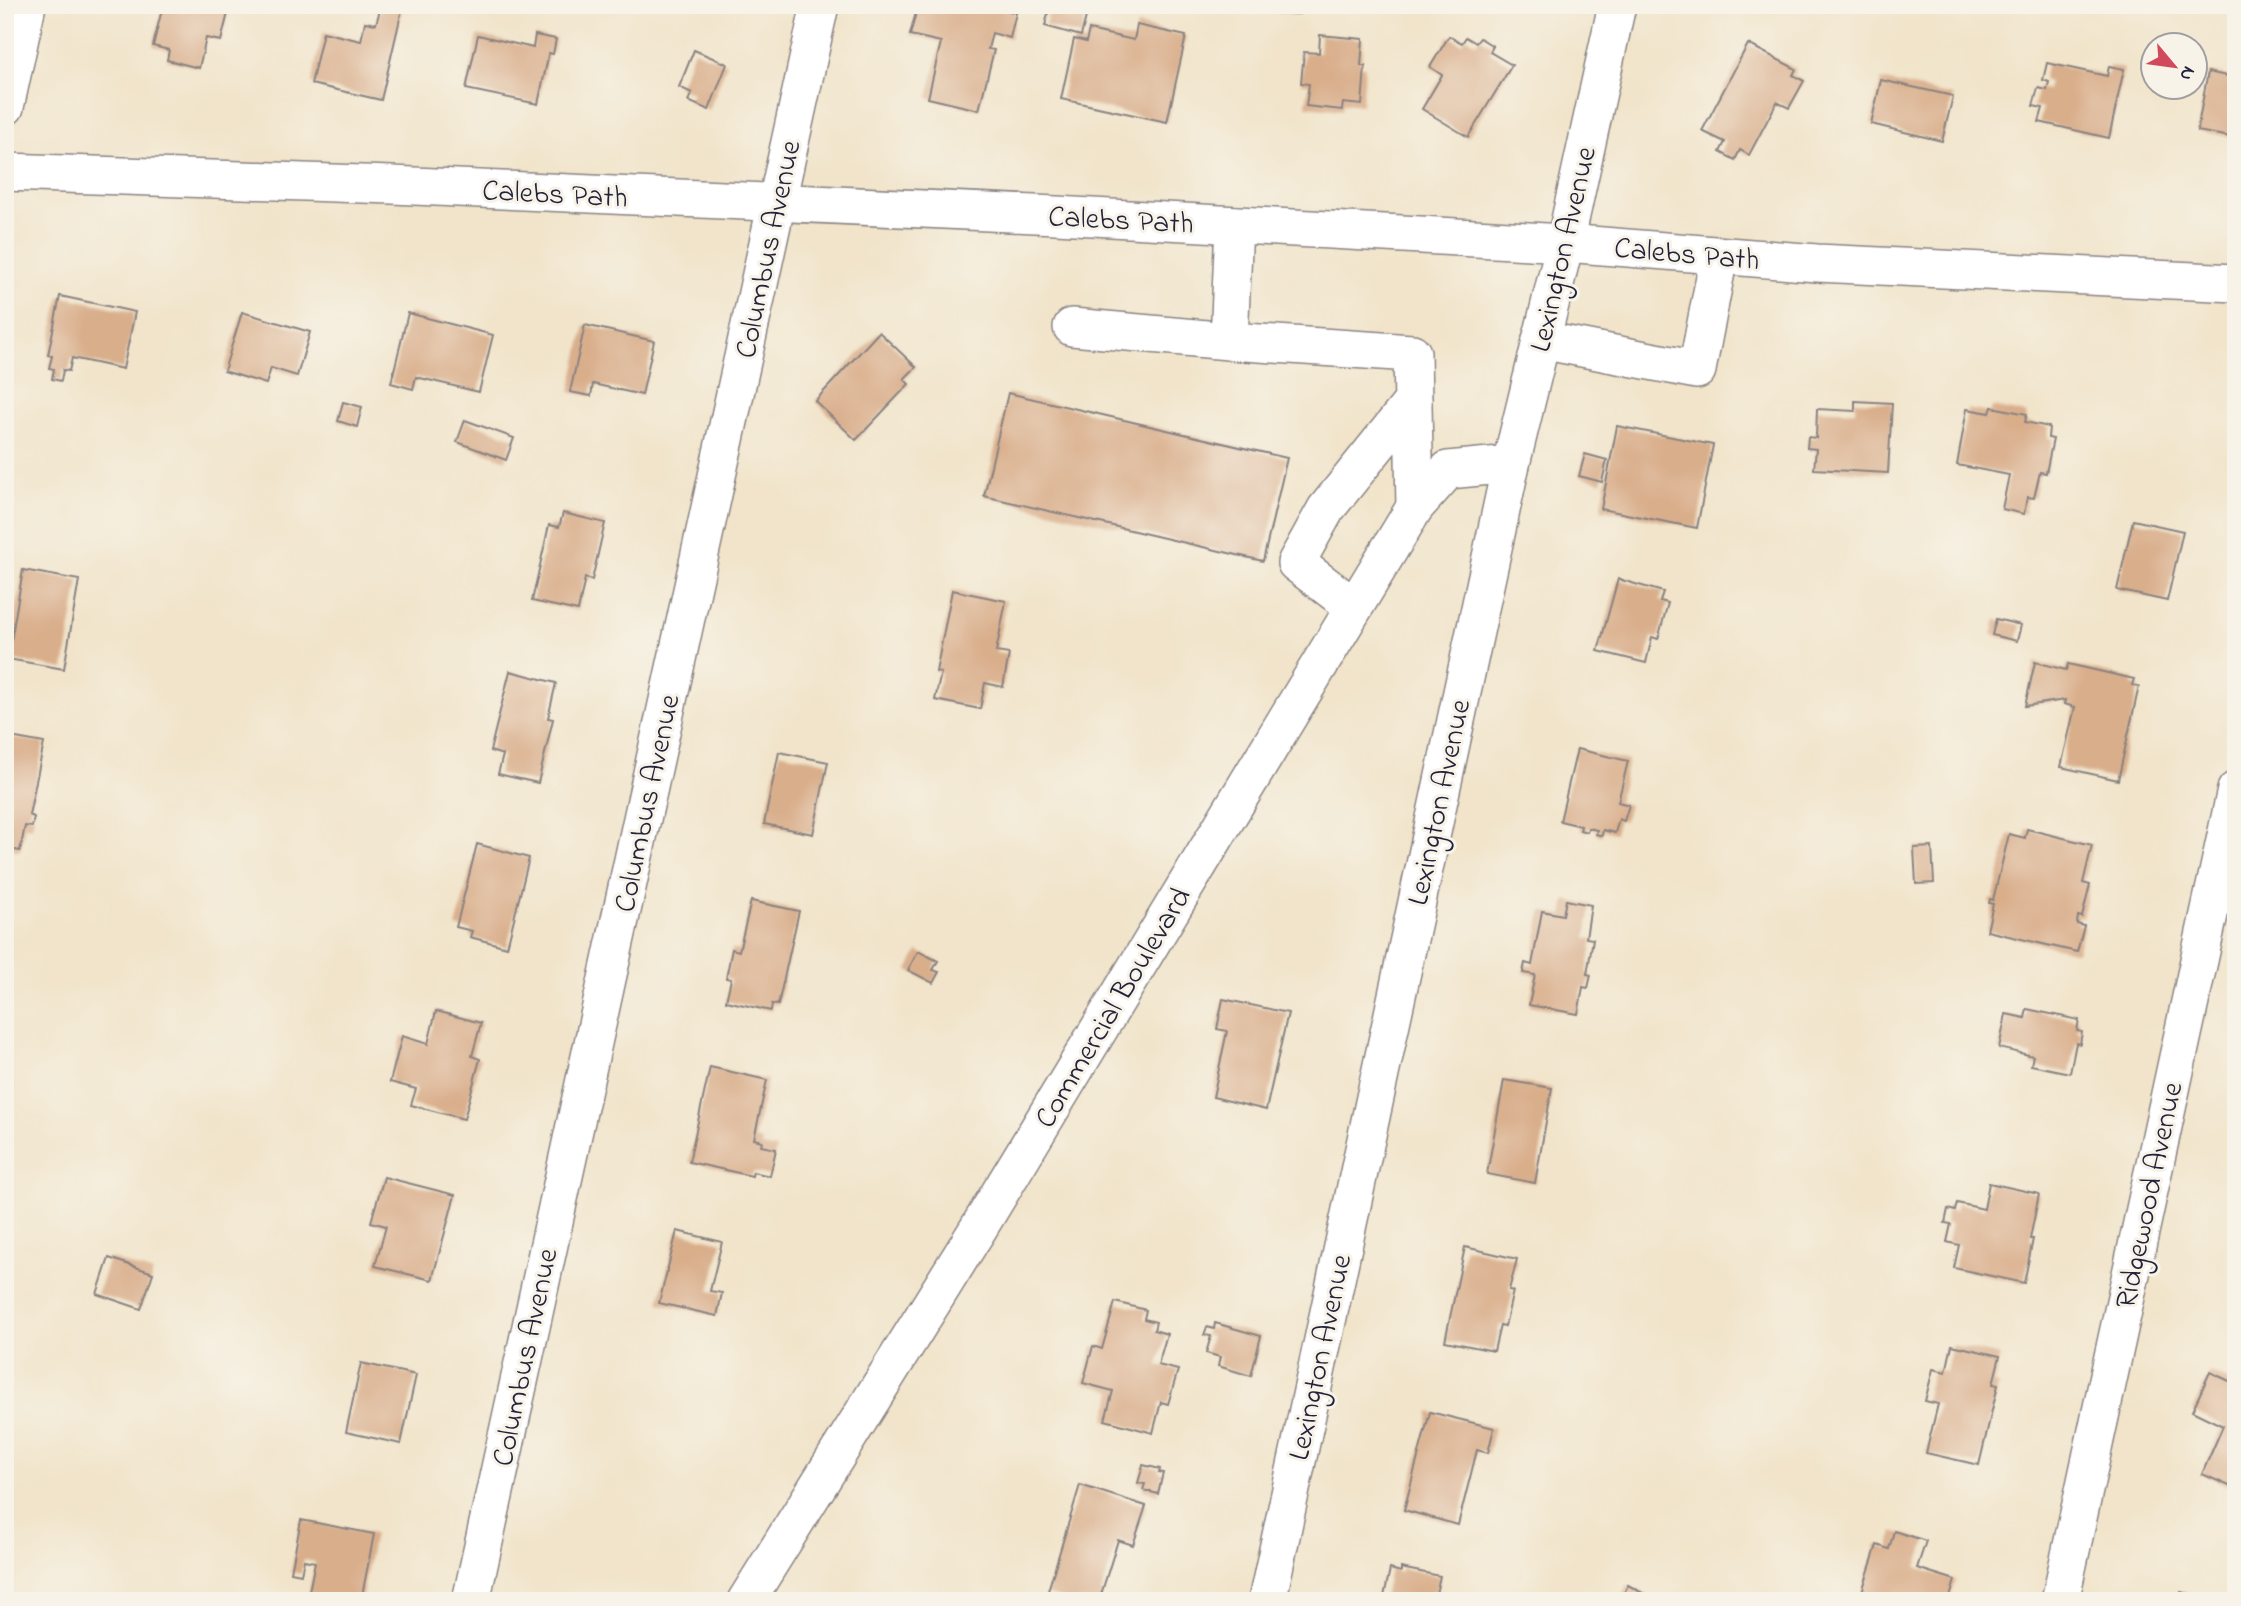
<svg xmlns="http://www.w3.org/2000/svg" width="2241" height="1606" font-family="'Indie Flower',sans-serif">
	<rect width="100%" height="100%" fill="#f7f3e8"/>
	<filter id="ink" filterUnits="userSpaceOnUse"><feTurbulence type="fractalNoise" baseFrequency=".0143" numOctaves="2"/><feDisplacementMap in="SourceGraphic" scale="14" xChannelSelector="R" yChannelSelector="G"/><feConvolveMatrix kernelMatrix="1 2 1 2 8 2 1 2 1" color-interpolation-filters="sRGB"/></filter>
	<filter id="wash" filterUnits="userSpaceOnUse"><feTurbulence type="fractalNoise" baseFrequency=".00686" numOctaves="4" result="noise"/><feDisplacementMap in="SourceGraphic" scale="28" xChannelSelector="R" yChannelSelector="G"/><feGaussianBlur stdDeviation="1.57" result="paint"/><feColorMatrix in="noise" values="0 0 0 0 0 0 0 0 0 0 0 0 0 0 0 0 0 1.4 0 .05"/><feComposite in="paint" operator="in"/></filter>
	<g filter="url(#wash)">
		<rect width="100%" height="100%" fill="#f1e4ca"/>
		<g id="blocks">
			<g fill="#d9ae8b">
				<path d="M163,5H230L221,41L206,38L199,68L167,60L169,50L153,46Z"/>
				<path d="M918,5H989L1016,13L1010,38L992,33L988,49L994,50L979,110L928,98L941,42L910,35Z"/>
				<path d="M1050,5H1089L1081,36L1045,26Z"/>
				<path d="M1275,5H1300L1299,14L1275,12Z"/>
				<path d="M381,6L402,10L381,100L311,84L323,32L361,41L365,22L376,24Z"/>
				<path d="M1137,25L1186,36L1167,122L1061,99L1074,39L1086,42L1089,30L1134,40Z"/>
				<path d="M478,35L533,48L535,35L556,39L553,54L549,53L538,104L466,89Z"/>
				<path d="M1320,35L1363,39L1361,66H1365L1362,105L1343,103L1342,110L1306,106L1309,84L1301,83L1304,52L1319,53Z"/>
				<path d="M1449,36L1462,43L1466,37L1476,43L1480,38L1493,46L1490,52L1512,65L1468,137L1422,109L1442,75L1430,67Z"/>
				<path d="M1748,44L1796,69L1793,75L1804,81L1789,108L1777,102L1749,155L1740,150L1735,160L1720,152L1725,142L1702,131Z"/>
				<path d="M694,50L727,64L709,110L688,101L692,93L679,87Z"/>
				<path d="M2047,63L2107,76L2109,66L2124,69L2109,138L2039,122L2043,108L2033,106L2038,88L2047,90L2049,82L2043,80Z"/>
				<path d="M2208,72L2236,78V138L2197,131Z"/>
				<path d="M1881,80L1953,96L1942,141L1871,124Z"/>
				<path d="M60,296L135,312L123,369L72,358L69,371L63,370L61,381L52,379L54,369L49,368L52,356L48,355Z"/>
				<path d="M242,312L310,332L297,376L271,368L266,384L224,371Z"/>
				<path d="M408,313L493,335L479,392L416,377L413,389L391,383Z"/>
				<path d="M585,325L654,341L642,395L593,384L591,396L570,392Z"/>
				<path d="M879,332L916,367L904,379L909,384L856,440L815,401Z"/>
				<path d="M1008,393L1287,458L1263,561L984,496Z"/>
				<path d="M1855,401L1892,403L1888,473L1814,469L1816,449L1807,448L1808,437L1816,438L1817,409L1855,411Z"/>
				<path d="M343,402L362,407L357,427L338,421Z"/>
				<path d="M1992,407L2027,414L2025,422L2049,427L2048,438L2053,439L2046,473L2040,472L2034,498L2027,497L2024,514L2002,509L2009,475L1957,465L1967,409L1990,413Z"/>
				<path d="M465,420L514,438L506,460L457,442Z"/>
				<path d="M1617,426L1713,445L1697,528L1601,509Z"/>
				<path d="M1585,454L1607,460L1602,482L1579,476Z"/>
				<path d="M563,513L605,523L592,580L585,578L578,611L532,601L549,525L559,527Z"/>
				<path d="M2133,520L2183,531L2167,601L2117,590Z"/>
				<path d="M23,570L79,580L64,669L8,659Z"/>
				<path d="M1618,579L1663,592L1660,601L1668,603L1658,639L1652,637L1646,663L1598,651Z"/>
				<path d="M952,590L1006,601L996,652L1009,654L1003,687L985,683L980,709L935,700L941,673L936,672Z"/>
				<path d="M1996,619L2021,625L2017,641L1992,635Z"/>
				<path d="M2035,662L2066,670L2068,664L2134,679L2132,685L2139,686L2118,780L2061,767L2075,707L2064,704L2065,700L2025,706Z"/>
				<path d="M510,671L556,683L548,718L553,719L538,783L498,774L503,755L490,751Z"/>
				<path d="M5,736L44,743L29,815L34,817L32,827L25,826L20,851L5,848Z"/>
				<path d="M1577,749L1628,761L1618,802L1629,805L1624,821L1619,819L1615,833L1603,830L1602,836L1596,834L1597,830L1588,828L1587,832L1580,830L1581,826L1560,821Z"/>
				<path d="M779,752L828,762L813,834L764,824Z"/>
				<path d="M2027,829L2092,845L2083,883L2090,885L2082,917L2078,916L2077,924L2084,926L2077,952L1987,931L1993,904L1989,903L1990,899L1993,900L2009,834L2025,838Z"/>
				<path d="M477,844L529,858L507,947L470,937L472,931L456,927Z"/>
				<path d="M1932,847L1934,883L1916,884L1914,848Z"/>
				<path d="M1566,900L1591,905L1586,938L1593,939L1587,974L1591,975L1588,988L1583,987L1578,1014L1529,1005L1535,975L1523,973L1525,963L1532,965L1542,911L1563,915Z"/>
				<path d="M751,901L799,911L778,1005L772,1004L771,1011L726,1001L731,979L726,978L732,949L739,951Z"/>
				<path d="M918,951L938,961L933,970L939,972L933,983L908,970Z"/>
				<path d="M1223,999L1288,1013L1266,1110L1213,1097L1227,1031L1217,1029Z"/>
				<path d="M2027,1009L2079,1020L2077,1031L2082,1032L2080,1044L2076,1043L2070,1073L2031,1065L2033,1056L1999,1048L2006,1014L2025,1018Z"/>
				<path d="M436,1011L481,1023L472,1056L480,1059L464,1119L411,1105L416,1089L390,1082L402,1036L428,1044Z"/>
				<path d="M710,1067L767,1080L754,1139L762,1141L761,1146L776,1149L770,1176L753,1172L752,1176L689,1162Z"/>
				<path d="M1504,1080L1552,1088L1535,1183L1487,1174Z"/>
				<path d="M384,1177L455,1195L432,1280L375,1266L386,1226L371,1222Z"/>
				<path d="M1989,1183L2039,1194L2030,1239H2033L2024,1283L1954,1268L1959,1245L1947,1242L1951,1224L1945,1223L1948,1209L1955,1211L1957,1203L1984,1209Z"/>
				<path d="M677,1231L722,1242L710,1291L722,1293L717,1316L659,1303Z"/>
				<path d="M1465,1247L1517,1259L1509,1290L1513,1291L1505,1326L1500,1325L1494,1351L1445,1341Z"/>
				<path d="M109,1258L153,1273L141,1309L97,1294Z"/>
				<path d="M1115,1302L1146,1310L1144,1319L1156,1322L1154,1330L1167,1334L1158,1365L1178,1370L1168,1404L1161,1402L1153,1433L1105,1420L1113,1391L1083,1383L1093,1346L1102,1349Z"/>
				<path d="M1215,1323L1261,1336L1251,1376L1218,1366L1220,1357L1206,1353L1211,1336L1204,1335L1207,1327L1214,1329Z"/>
				<path d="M1952,1345L2000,1356L1993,1384L1998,1385L1979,1465L1926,1453L1938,1404L1925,1401L1933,1369L1946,1372Z"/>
				<path d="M361,1363L416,1375L401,1444L346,1432Z"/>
				<path d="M2210,1372L2236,1384V1489L2202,1474L2223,1426L2192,1411Z"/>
				<path d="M1430,1412L1494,1428L1488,1453L1477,1450L1458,1525L1404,1510Z"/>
				<path d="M1143,1465L1160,1469L1159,1472L1163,1473L1158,1494L1143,1490L1145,1484L1138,1483Z"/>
				<path d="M1080,1485L1146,1506L1133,1545L1118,1540L1099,1601H1068L1047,1594Z"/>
				<path d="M301,1520L374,1534L361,1601H307L315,1562L304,1560L301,1574L291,1572Z"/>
				<path d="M1894,1531L1926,1541L1917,1568L1955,1580L1949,1601H1859L1877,1545L1889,1549Z"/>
				<path d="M1401,1568L1440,1576L1435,1598L1441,1601H1383L1390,1569L1401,1572Z"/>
				<path d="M1628,1585L1657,1601H1620Z"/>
				<path d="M2181,1592L2216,1600V1601H2179Z"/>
			</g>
		</g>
	</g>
	<g filter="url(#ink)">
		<use href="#blocks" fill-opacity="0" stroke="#8a8382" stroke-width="2"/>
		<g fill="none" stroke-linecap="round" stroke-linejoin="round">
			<g stroke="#8a8382" stroke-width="40">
				<g id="minor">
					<path d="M5,107L27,5"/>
					<path d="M5,172L392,185L1056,215L1565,243L1817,263L2236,283"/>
					<path d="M1234,225L1229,341L1412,353L1415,507"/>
					<path d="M1072,327L1229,341"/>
					<path d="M1541,340L1697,370L1719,256"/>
					<path d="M1354,607L1296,563L1326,509L1413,401"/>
					<path d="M471,1601L820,5"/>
					<path d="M746,1601L978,1229L1415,507L1448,470L1511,464"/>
					<path d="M1267,1601L1511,464L1565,243L1617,5"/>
					<path d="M2060,1601L2236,790"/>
				</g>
			</g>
			<use href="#minor" stroke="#fff" stroke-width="37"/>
		</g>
	</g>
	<g text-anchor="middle" stroke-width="6" stroke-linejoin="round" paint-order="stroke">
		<g font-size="30" fill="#22223b" stroke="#f7f3e8">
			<text transform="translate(555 193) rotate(3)" y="10">Calebs Path</text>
			<text transform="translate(1121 219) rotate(3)" y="10">Calebs Path</text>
			<text transform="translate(767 249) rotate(-78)" y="10">Columbus Avenue</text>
			<text transform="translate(1562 249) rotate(-77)" y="10">Lexington Avenue</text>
			<text transform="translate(1687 253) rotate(5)" y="10">Calebs Path</text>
			<text transform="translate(1438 802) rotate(-78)" y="10">Lexington Avenue</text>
			<text transform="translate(646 803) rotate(-78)" y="10">Columbus Avenue</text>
			<text transform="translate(1112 1007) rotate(-59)" y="10">Commercial Boulevard</text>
			<text transform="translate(2148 1195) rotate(-78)" y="10">Ridgewood Avenue</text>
			<text transform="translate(524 1357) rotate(-78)" y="10">Columbus Avenue</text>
			<text transform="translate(1319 1357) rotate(-78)" y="10">Lexington Avenue</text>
		</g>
	</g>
	<rect width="2241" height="1606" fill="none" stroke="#f7f3e8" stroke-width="28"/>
	<g transform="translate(2174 66) rotate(119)"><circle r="33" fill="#f7f3e8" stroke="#a29fa3" stroke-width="2"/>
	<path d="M0-5L12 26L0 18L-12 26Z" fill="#d1495b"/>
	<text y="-10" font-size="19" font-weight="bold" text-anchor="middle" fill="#22223b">N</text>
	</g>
</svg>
